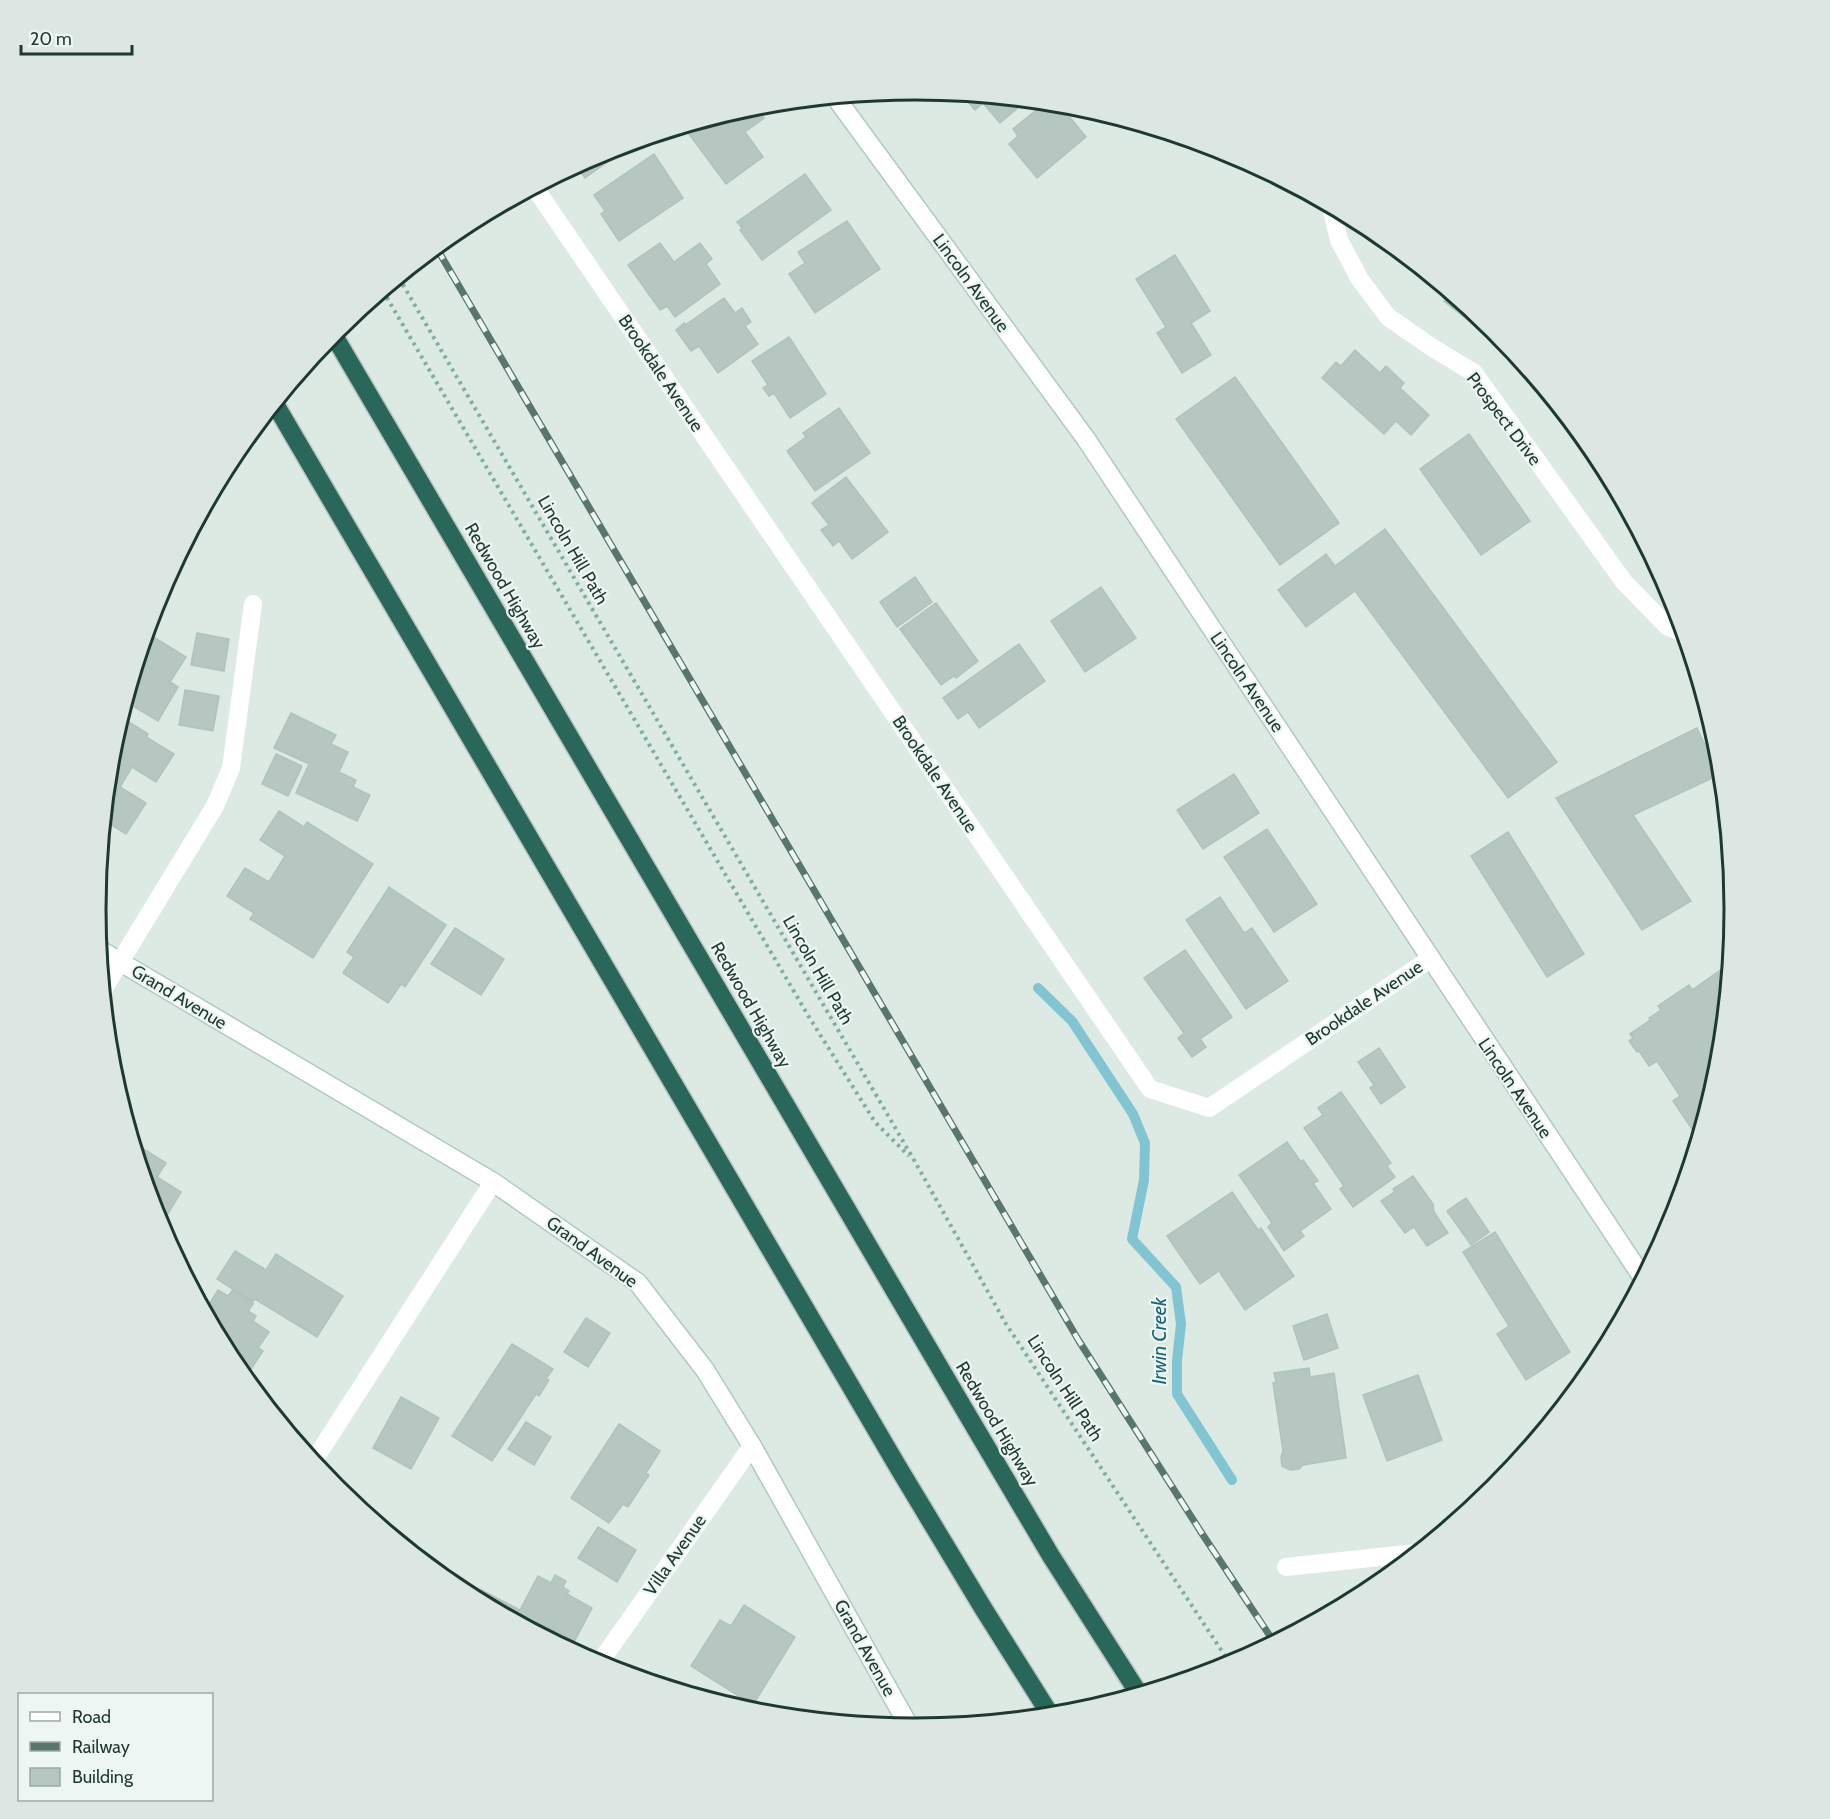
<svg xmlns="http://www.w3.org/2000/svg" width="1830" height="1819" font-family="Cabin,sans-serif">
	<rect width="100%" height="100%" fill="#ddeae4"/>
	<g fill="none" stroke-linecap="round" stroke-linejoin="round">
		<path stroke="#82c5d2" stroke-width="10" d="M1038,988L1072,1021L1133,1114L1145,1143L1144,1180L1132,1239L1176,1287L1181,1324L1177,1361V1394L1232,1480"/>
	</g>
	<g fill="#b5c7c0" stroke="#afc3bb" stroke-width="1.5">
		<path d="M966,95L1026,101L1000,123L983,103L975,110L969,103L971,102Z"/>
		<path d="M1045,103L1059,104L1086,137L1037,178L1009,144L1018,136L1013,129Z"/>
		<path d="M754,106L764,118L745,132L763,157L726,184L686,130L693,125Z"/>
		<path d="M634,143L585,178L576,166L602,152Z"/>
		<path d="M654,154L683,198L619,241L601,214L605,211L594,195Z"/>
		<path d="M805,174L831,210L762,260L740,230L742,228L737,222Z"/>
		<path d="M847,221L880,269L815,313L789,274L805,263L798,252Z"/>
		<path d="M660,243L674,262L700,243L712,259L706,264L720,284L675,317L667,306L660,310L628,265Z"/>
		<path d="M1175,255L1210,311L1191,323L1211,355L1182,373L1157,333L1166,327L1136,279Z"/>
		<path d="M1450,293L1480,318L1474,325L1444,301Z"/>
		<path d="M724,298L735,313L742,308L751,322L745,326L758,344L718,373L699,346L691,351L676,330L684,323L685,325Z"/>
		<path d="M789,337L826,394L790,418L774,393L769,396L763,388L768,385L752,361Z"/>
		<path d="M1355,350L1380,373L1386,366L1404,383L1400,388L1429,415L1411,435L1396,421L1384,434L1322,378L1336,362L1341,366Z"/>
		<path d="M1235,377L1339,523L1280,565L1176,419Z"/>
		<path d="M839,408L870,453L815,491L787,451L806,437L803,433Z"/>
		<path d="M1469,434L1530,521L1481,555L1420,469Z"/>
		<path d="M846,477L888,532L852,559L839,541L833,546L821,530L829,525L812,503Z"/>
		<path d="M1385,529L1557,762L1508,798L1355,591L1306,627L1278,590L1326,554L1335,566Z"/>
		<path d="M915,577L932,602L897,627L880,602Z"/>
		<path d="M1101,587L1136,638L1085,672L1051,621Z"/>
		<path d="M936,603L978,661L956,678L954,676L941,685L900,629Z"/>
		<path d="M147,633L186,657L170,682L178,687L158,721L126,702Z"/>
		<path d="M197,633L229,639L224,671L191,665Z"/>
		<path d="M1019,644L1045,681L979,728L968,712L958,719L943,698Z"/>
		<path d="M185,690L219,696L213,731L179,725Z"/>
		<path d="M291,713L336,735L331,744L348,752L339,772L356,780L353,787L370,795L357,821L296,793L309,764L274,748Z"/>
		<path d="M121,717L148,734L146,737L174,754L156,782L132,767L120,787L146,803L126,834L104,820L111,749Z"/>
		<path d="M1697,728L1719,775L1633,815L1691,901L1642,930L1556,798Z"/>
		<path d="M276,754L302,766L288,796L262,784Z"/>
		<path d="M1234,774L1259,813L1203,849L1177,810Z"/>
		<path d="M279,811L304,827L307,822L373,864L313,958L250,919L254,913L227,896L245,868L269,882L285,856L260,840Z"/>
		<path d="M1267,829L1317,904L1274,932L1224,857Z"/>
		<path d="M1508,832L1584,954L1547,977L1471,856Z"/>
		<path d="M389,887L446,925L405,987L401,984L388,1003L343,973L354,957L347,952Z"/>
		<path d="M1220,897L1244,933L1252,928L1288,981L1246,1009L1186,920Z"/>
		<path d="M455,928L504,959L481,995L431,964Z"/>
		<path d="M1185,950L1232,1017L1200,1039L1206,1047L1192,1057L1178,1038L1184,1033L1144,978Z"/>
		<path d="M1729,964L1719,1070L1698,1138L1673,1101L1680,1096L1657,1061L1649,1066L1639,1051L1637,1052L1629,1041L1633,1038L1630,1034L1650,1020L1649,1018L1661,1010L1658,1006L1689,985L1692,990Z"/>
		<path d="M1379,1048L1405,1087L1381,1104L1370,1088L1374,1085L1358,1062Z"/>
		<path d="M1341,1092L1391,1163L1387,1166L1395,1177L1353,1207L1340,1189L1344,1186L1304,1128L1323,1115L1318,1108Z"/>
		<path d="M1287,1142L1301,1162L1303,1160L1318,1181L1313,1183L1331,1209L1300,1231L1304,1236L1284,1251L1268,1227L1272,1223L1239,1175Z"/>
		<path d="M134,1143L166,1163L157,1177L181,1192L160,1227Z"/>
		<path d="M1413,1176L1433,1204L1434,1212L1448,1233L1427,1246L1414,1227L1405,1233L1381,1201L1395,1192L1393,1189Z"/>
		<path d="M1232,1192L1258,1230L1261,1228L1294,1276L1245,1310L1219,1271L1200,1284L1167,1236Z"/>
		<path d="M1466,1198L1489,1232L1471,1245L1447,1211Z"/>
		<path d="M1495,1232L1570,1352L1526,1380L1497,1334L1509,1326L1463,1252Z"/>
		<path d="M235,1251L266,1270L276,1254L343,1296L317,1337L255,1299L253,1302L217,1279Z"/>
		<path d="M218,1290L228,1296L233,1290L253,1304L248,1311L256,1316L253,1321L269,1332L258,1348L263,1351L245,1378L233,1365L205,1311Z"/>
		<path d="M1327,1314L1338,1348L1304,1360L1293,1326Z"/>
		<path d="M586,1318L610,1333L588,1367L564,1352Z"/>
		<path d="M512,1344L553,1369L546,1379L549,1380L539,1396L536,1394L492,1461L452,1436Z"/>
		<path d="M1309,1368L1310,1377L1334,1373L1346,1458L1303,1465L1299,1469L1290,1470L1282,1466L1281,1457L1283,1451L1273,1383L1276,1382L1274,1373Z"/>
		<path d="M1418,1375L1442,1440L1387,1461L1363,1395Z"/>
		<path d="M401,1397L439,1418L411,1469L373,1448Z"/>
		<path d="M526,1422L551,1437L534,1465L508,1449Z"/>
		<path d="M619,1424L660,1451L646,1473L649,1475L628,1507L623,1504L609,1523L571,1498Z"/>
		<path d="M598,1527L636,1550L617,1582L578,1558Z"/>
		<path d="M439,1568L520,1610L538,1576L551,1583L555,1575L566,1581L563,1587L569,1591L567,1594L592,1608L574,1642L549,1628L545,1636L459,1591L437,1572Z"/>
		<path d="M744,1605L795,1637L753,1705L691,1666L720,1620L731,1626Z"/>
		<path d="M707,1693L724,1704L704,1698Z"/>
	</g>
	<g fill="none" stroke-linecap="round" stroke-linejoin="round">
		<g stroke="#b0cac1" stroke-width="21">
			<g id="secondary">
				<path d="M836,98L1086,439L1643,1278"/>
				<path d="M100,950L493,1182L638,1283L705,1370L752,1446L910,1728"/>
			</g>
		</g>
		<g stroke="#bcc4c2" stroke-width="21">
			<g id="highway">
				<path d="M333,334L967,1414L1051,1556L1139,1694"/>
				<path d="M275,404L898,1467L983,1608L1051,1716"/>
			</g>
		</g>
		<g stroke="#7caf9f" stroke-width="4" stroke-dasharray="3 4.5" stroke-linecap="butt">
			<path d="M399,278L914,1160L1006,1324L1231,1665"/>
			<path d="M383,291L809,1017L875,1122L909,1156"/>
		</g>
		<g stroke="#fff" stroke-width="18">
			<path d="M120,962L215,806L231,768L253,604"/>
			<path d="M313,1462L493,1182"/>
		</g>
		<g stroke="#fff" stroke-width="18">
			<path d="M535,188L1150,1089L1209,1108L1430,959"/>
			<path d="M1331,207L1339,240L1359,278L1388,317L1433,348L1474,373L1624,582L1668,627L1683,633"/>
			<path d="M103,990L120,962"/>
			<path d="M1286,1567L1416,1553"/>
			<path d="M598,1665L752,1446"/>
		</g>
		<use href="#secondary" stroke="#fff" stroke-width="18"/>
		<use href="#highway" stroke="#29675a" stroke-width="18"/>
		<g stroke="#58766e" stroke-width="7">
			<path id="rail" d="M436,247L1079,1341L1201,1532L1274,1642"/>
		</g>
		<use href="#rail" stroke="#edf6f2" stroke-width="4.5" stroke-dasharray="14" stroke-linecap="butt"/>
	</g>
	<g text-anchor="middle" stroke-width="4.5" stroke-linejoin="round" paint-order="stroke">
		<g font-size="18" fill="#1e3932" stroke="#edf6f2">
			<text transform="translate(971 283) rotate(54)" y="6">Lincoln Avenue</text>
			<text transform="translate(661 373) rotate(56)" y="6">Brookdale Avenue</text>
			<text transform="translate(1504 419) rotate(53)" y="6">Prospect Drive</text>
			<text transform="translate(573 550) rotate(60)" y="6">Lincoln Hill Path</text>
			<text transform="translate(505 586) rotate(60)" y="6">Redwood Highway</text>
			<text transform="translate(1247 682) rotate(56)" y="6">Lincoln Avenue</text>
			<text transform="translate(935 774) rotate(56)" y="6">Brookdale Avenue</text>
			<text transform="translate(818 970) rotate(60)" y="6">Lincoln Hill Path</text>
			<text transform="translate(179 997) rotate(31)" y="6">Grand Avenue</text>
			<text transform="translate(1364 1003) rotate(-34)" y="6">Brookdale Avenue</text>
			<text transform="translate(751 1005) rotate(60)" y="6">Redwood Highway</text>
			<text transform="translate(1515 1088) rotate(56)" y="6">Lincoln Avenue</text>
			<text transform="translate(592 1252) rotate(36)" y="6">Grand Avenue</text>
			<text transform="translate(1065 1388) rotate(57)" y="6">Lincoln Hill Path</text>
			<text transform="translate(997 1424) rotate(59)" y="6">Redwood Highway</text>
			<text transform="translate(675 1555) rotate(-55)" y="6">Villa Avenue</text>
			<text transform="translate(865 1648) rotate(61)" y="6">Grand Avenue</text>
		</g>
		<g font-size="20" font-style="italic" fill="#176677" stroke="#edf6f2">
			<text transform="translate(1159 1341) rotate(-90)" y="7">Irwin Creek</text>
		</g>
	</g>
	<path d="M0 0H1830V1819H0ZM106 909a809 809 0 1 1 1618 0a809 809 0 1 1-1618 0Z" fill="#dce7e3" fill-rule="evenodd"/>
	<path fill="none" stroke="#1e3932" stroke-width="3" d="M106 909a809 809 0 1 1 1618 0a809 809 0 1 1-1618 0Z"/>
	<rect x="18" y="1693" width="195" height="108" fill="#edf6f2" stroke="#9aaaa5" stroke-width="1.5"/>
	<rect x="30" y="1712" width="30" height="9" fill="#ffffff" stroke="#9aaaa5" stroke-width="1.5"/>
	<text x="72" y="1723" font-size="18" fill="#1e3932">Road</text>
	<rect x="30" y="1742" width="30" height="9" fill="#58766e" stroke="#9aaaa5" stroke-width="1.5"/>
	<text x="72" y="1753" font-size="18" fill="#1e3932">Railway</text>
	<rect x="30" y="1768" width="30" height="18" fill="#b5c7c0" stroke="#9aaaa5" stroke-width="1.5"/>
	<text x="72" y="1783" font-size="18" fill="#1e3932">Building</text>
	<path d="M21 45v9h111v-9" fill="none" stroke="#1e3932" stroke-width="3"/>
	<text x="30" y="45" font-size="18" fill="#1e3932" stroke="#edf6f2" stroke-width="4.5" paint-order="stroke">20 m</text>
</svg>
